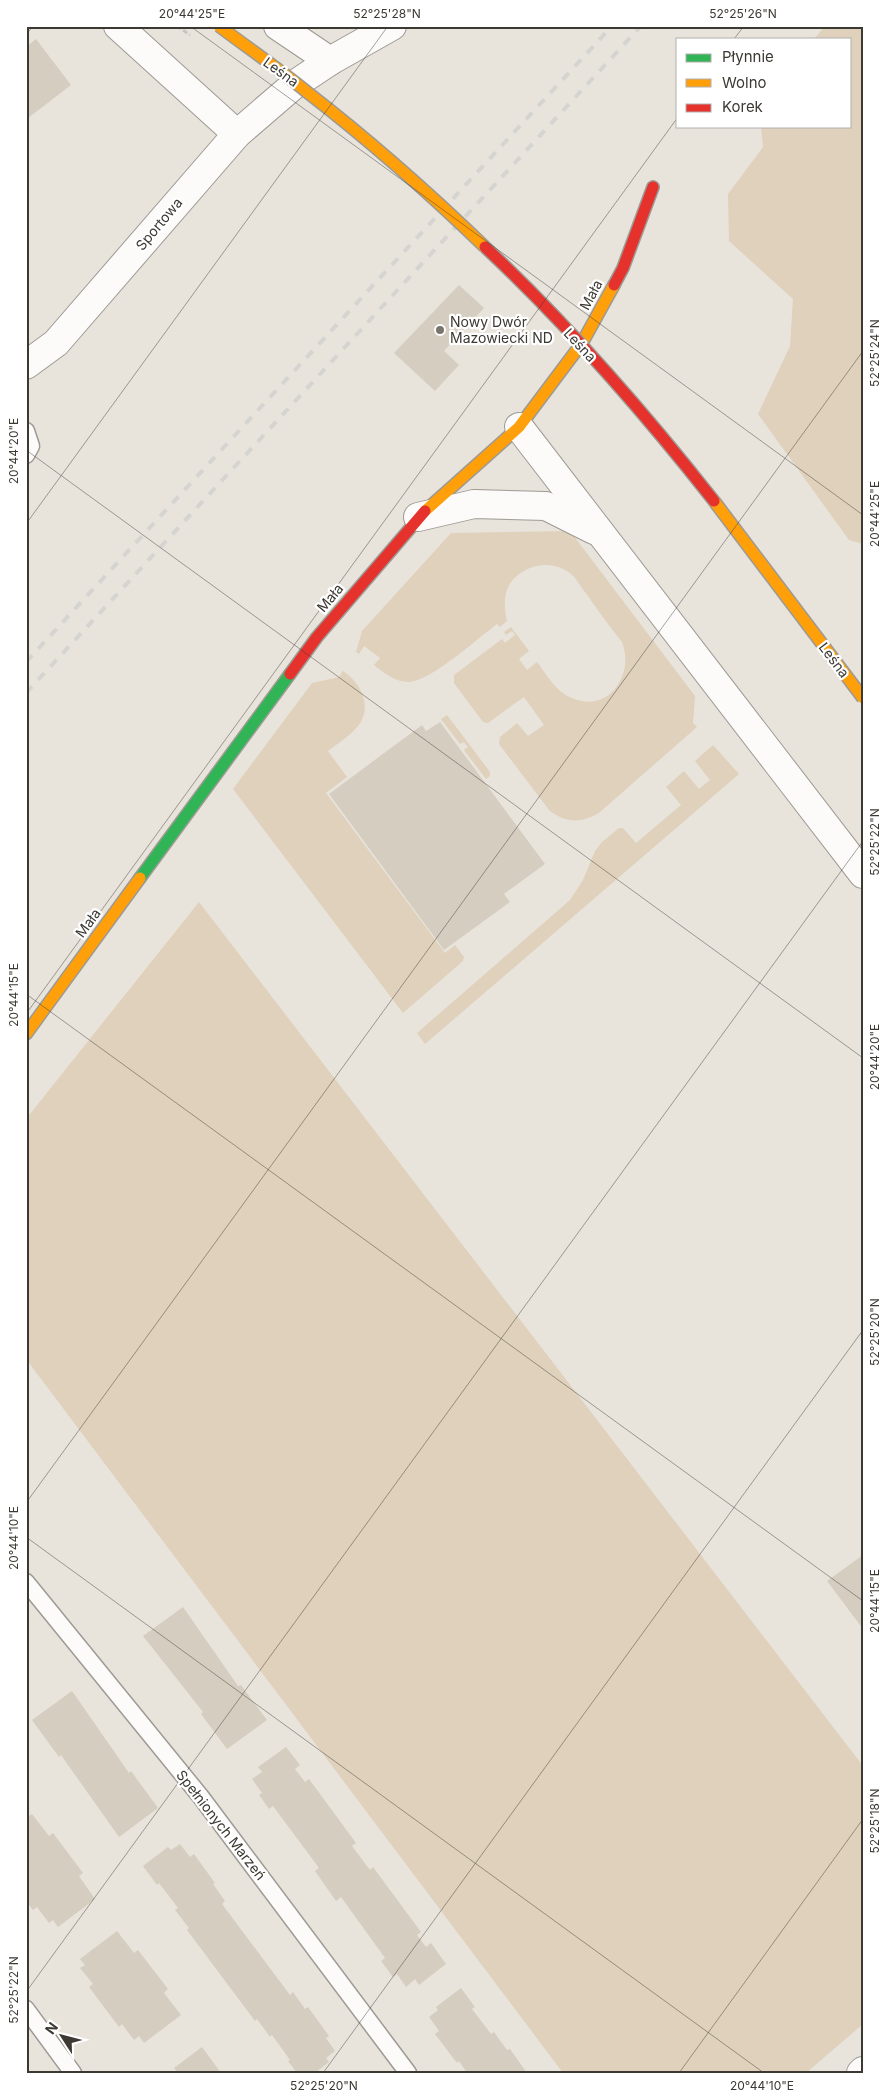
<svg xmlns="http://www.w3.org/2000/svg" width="889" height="2099" font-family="Inter,sans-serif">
	<rect width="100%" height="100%" fill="#e8e4dc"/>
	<g fill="#dfd1bb">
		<path d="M825,26H863V544L849,540L758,414L790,346L793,299L729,241L728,194L763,147L761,126H850V39H814Z"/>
		<path d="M570,531L695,696L693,723L697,727L600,812C582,824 565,823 549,810L499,744L500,737L517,723L528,736L544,725L524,697L488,723L483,722L454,683V675L502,639L505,643L515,635L512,631L506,635L504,632L511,627L529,651L519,659L527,670L537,662C547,675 556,692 572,698C608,714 635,675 622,642C609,626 597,609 585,592C581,587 576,578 571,574C555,561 533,563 518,575C503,586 503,605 507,621L500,627L497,624C478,638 431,681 409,682C395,682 384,673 374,665L380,658L364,646L359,654L356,652L362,631L451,533Z"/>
		<path d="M343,671C361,683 373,707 358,726C350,736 338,743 328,751L347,777L326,793L445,953L455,945L464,957L463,961L403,1013L233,789L312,683L339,677Z"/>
		<path d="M447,715L490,772V776L486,779L464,750L468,747L464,742L460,744L441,719Z"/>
		<path d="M713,745L739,774L425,1044L417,1033L570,900L583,880L595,851L602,842L619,828H623L636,843L681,805L666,787L684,771L699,789L710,780L695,761Z"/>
		<path d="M199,902L863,1766V2024L806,2073H563L26,1359V1119Z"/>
	</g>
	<g fill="#d5cdbf">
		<path d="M36,39L71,85L28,118L26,47Z"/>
		<path d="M459,285L484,308L444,351L459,365L435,391L394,353Z"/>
		<path d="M440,722L545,864L504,894L510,902L444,950L329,794L422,725L426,731Z"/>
		<path d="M863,1555V1629L827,1581Z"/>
		<path d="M183,1607L238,1686L241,1685L267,1720L227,1749L201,1714L203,1712L143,1636Z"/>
		<path d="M72,1691L129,1773L131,1771L158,1808L119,1837L61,1755L59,1757L32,1720Z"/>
		<path d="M286,1747L300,1765L295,1769L305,1782L309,1779L356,1843L352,1846L370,1870L373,1867L421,1932L417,1935L426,1947L431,1943L446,1964L419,1985L415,1979L406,1987L397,1974L393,1977L381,1961L385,1958L341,1897L336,1901L315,1871L319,1868L273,1806L269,1809L259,1795L262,1793L252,1779L262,1772L258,1767Z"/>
		<path d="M32,1814L49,1836L53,1833L83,1873L79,1876L95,1899L58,1927L53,1920L49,1923L37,1907L33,1910L26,1901V1818Z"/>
		<path d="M180,1844L190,1857L194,1854L215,1883L213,1884L225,1901L222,1904L290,1995L293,1992L305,2009L308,2007L329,2036L326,2038L335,2051L326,2058L329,2062L315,2073H297L288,2061L290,2060L272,2035L270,2037L257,2019L255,2021L187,1930L189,1928L175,1910L178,1908L159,1883L157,1885L143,1866L168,1847L171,1850Z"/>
		<path d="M117,1931L134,1953L138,1950L168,1989L164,1993L181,2015L144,2043L139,2036L134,2040L122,2024L119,2027L89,1987L93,1984L80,1968L85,1965L80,1959Z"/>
		<path d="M461,1988L475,2007L472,2009L491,2034L494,2032L507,2050L510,2049L527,2073H467L459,2061L457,2063L435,2034L439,2031L429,2017L438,2010L436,2007Z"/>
		<path d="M202,2047L221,2073H178L174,2068Z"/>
	</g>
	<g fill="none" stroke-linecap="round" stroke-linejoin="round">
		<g stroke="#9d9a94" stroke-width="19">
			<g id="lane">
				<path d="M26,431L31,446L26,455"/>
				<path d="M26,1582L201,1797L408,2073"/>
				<path d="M26,2009L73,2073"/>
			</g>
		</g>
		<g stroke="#9d9a94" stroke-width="30">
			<g id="street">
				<path d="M118,26L237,134"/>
				<path d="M278,26L330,61"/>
				<path d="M26,365L56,343L237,134L294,85L330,61L392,26"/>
				<path d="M519,427L863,874"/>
				<path d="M418,517L474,504L546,506L594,530"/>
				<path d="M861,2073L863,2071"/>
			</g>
		</g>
		<g stroke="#9d9a94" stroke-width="14">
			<path id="fast" d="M140,878L290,674"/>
		</g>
		<g stroke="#9d9a94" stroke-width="14">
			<g id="slow">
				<path d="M425,511L519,427L582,343L614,285"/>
				<path d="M26,1034L140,878"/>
			</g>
		</g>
		<g stroke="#9d9a94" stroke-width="14">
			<g id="jam">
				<path d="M614,285L623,268L653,187"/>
				<path d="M290,674L317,637L425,511"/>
			</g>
		</g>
		<path stroke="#c7c5c2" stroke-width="3" stroke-dasharray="5 2.5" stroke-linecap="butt" d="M177,26L190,35"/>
		<use href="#lane" stroke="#fcfbfa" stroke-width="16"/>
		<use href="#street" stroke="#fcfbfa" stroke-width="28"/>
		<use href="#fast" stroke="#30b455" stroke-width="11"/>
		<use href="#slow" stroke="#ff9f0a" stroke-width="11"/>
		<use href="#jam" stroke="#e5322d" stroke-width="11"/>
		<g stroke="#d5d4d1" stroke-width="4" stroke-dasharray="9 9" stroke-linecap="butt">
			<path d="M26,662L612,26"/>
			<path d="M26,693L641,26"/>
		</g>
		<g stroke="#9d9a94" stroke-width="14" stroke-linecap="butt">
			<g id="slow-bridge">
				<path d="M219,26C248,48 279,69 307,92C369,140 428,192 485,247"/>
				<path d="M714,501L863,698"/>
			</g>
		</g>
		<g stroke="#9d9a94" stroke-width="14" stroke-linecap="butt">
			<path id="jam-bridge" d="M485,247C568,325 643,411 714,501"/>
		</g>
		<use href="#slow-bridge" stroke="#ff9f0a" stroke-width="11"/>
		<use href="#jam-bridge" stroke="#e5322d" stroke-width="11"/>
	</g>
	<path fill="none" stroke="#3c3832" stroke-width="1" stroke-opacity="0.45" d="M190,26L863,515M26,35L33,26M734,39L744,26M26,450L863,1058M26,524L388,26M26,994L863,1601M26,1014L678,117M26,1503L863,351M26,1537L764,2073M26,1992L863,841M323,2073L863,1330M679,2073L863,1819"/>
	<circle fill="#78746e" stroke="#fff" stroke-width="2" cx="440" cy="330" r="5"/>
	<g text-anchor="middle" stroke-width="4.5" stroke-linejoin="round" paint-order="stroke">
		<g font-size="14" fill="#3c3832" stroke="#fff">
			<text transform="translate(281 72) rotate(36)" y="5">Leśna</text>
			<text transform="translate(159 224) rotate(-50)" y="5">Sportowa</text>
			<text transform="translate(591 295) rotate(-62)" y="5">Mała</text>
			<text transform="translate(580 345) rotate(47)" y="5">Leśna</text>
			<text transform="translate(330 598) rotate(-50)" y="5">Mała</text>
			<text transform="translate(834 660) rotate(53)" y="5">Leśna</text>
			<text transform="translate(88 923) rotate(-54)" y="5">Mała</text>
			<text transform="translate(221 1825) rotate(52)" y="5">Spełnionych Marzeń</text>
		</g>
		<g font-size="14" fill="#3c3832" stroke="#fff" text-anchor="start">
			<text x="450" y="327">Nowy Dwór<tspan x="450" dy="16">Mazowiecki ND</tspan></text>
		</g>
	</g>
	<rect width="889" height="2099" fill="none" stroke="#ffffff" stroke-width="55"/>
	<rect x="676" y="38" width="175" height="90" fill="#ffffff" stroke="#b1afad"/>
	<rect x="686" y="54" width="25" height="8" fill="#30b455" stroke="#b1afad"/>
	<text x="722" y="62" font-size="15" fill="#3c3832">Płynnie</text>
	<rect x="686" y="79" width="25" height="8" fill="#ff9f0a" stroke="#b1afad"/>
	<text x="722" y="88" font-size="15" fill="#3c3832">Wolno</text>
	<rect x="686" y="104" width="25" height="8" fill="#e5322d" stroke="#b1afad"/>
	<text x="722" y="112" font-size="15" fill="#3c3832">Korek</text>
	<g transform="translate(62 2036) rotate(306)" stroke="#ffffff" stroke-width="4" paint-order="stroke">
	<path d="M0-4L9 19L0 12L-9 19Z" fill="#3c3832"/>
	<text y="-8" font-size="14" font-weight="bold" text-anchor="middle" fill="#3c3832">N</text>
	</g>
	<rect x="28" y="28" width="834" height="2044" fill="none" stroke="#3c3832" stroke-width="2"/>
	<g font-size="12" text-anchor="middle" fill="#3c3832">
		<text x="192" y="18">20°44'25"E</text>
		<text x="387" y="18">52°25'28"N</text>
		<text x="743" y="18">52°25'26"N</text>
		<text transform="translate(875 353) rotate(-90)" y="4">52°25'24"N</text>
		<text transform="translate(14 451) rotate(-90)" y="4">20°44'20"E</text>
		<text transform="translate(875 514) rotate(-90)" y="4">20°44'25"E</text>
		<text transform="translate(875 842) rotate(-90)" y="4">52°25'22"N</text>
		<text transform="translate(14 995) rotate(-90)" y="4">20°44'15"E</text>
		<text transform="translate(875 1057) rotate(-90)" y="4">20°44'20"E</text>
		<text transform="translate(875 1332) rotate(-90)" y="4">52°25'20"N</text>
		<text transform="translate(14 1538) rotate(-90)" y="4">20°44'10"E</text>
		<text transform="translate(875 1601) rotate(-90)" y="4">20°44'15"E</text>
		<text transform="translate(875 1821) rotate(-90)" y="4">52°25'18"N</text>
		<text transform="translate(14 1990) rotate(-90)" y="4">52°25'22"N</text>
		<text x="324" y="2090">52°25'20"N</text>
		<text x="762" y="2090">20°44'10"E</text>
	</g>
</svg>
